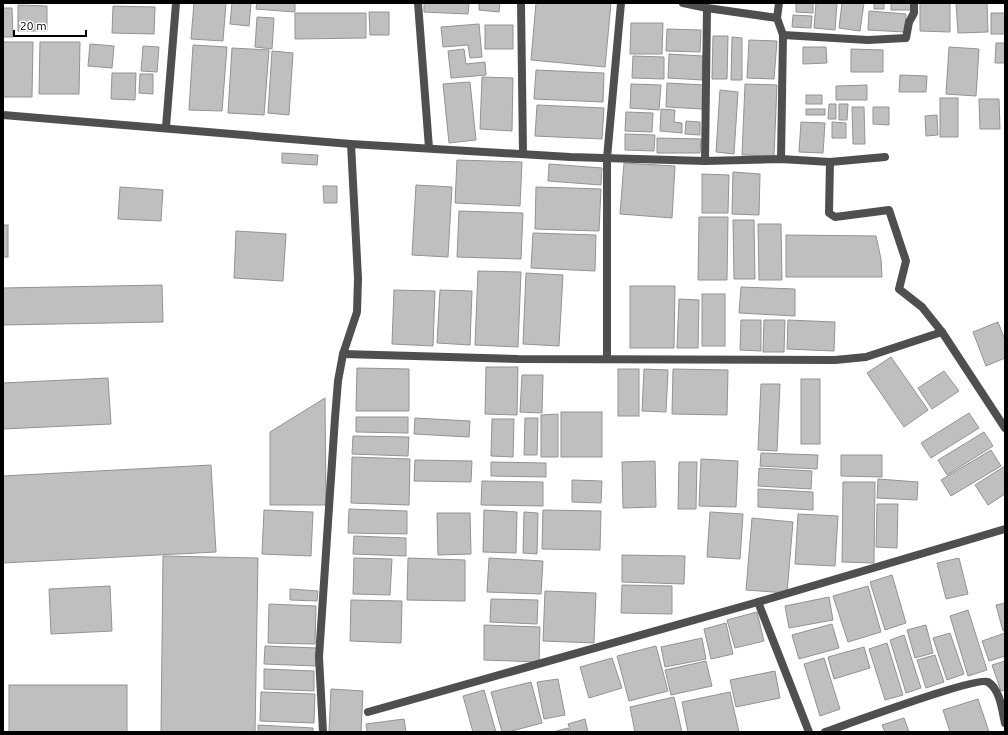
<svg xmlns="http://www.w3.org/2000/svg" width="1008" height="735" font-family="Ubuntu,sans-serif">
	<rect width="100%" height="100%" fill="#fff"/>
	<g fill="#bfbfbf" stroke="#939393">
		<path d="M194,3H226L223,41L191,39Z"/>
		<path d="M232,3H251L249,26L230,24Z"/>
		<path d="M257,3H295V12L256,9Z"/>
		<path d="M424,3H469L468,14L424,12Z"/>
		<path d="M479,3H500L499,12L479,10Z"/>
		<path d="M536,3H611L605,67L531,60Z"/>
		<path d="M796,3H813V13L796,12Z"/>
		<path d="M816,3H837L835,30L814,28Z"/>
		<path d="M842,3H864L860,31L839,28Z"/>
		<rect x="874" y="3" width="10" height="6"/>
		<rect x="891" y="3" width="20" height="7"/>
		<path d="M920,3H950V32L920,31Z"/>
		<path d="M956,3H987L988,32L958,33Z"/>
		<path d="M18,5L47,6V31H18Z"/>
		<path d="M113,6L155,7L154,34L112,33Z"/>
		<path d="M3,8H12L13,37H3Z"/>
		<path d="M869,11L906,14L905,32L868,30Z"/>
		<path d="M369,12H389V35H370Z"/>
		<path d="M295,13H366V38L295,39Z"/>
		<rect x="991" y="13" width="14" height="21"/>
		<path d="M793,15L812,16L811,28L792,27Z"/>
		<path d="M257,17L274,18L272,49L255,47Z"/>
		<path d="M631,23H663L662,54H630Z"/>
		<path d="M479,24L482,57L470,58L468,45L443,47L441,27Z"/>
		<rect x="485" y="25" width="28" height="24"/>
		<path d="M667,29L701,30L700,52L666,51Z"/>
		<path d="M713,36H728L727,79H712Z"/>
		<path d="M732,37L742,38V80H731Z"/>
		<path d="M749,40L777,41L774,79L747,78Z"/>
		<path d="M3,42H33L32,97H3Z"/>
		<path d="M40,42H80L79,94H39Z"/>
		<path d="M996,43H1005V63H995Z"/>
		<path d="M90,44L114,46L112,68L88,66Z"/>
		<path d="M193,45L227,47L222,111L189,110Z"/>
		<path d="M143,46L159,47L157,72L141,71Z"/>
		<path d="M803,47H826L827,63L803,64Z"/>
		<path d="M949,47L979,49L976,96L946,94Z"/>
		<path d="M232,48L269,50L264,115L228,113Z"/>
		<path d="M464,49L466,64L485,62L486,75L451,78L448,51Z"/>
		<path d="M851,49L883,50V72H851Z"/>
		<path d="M272,51L293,53L289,115L268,113Z"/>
		<path d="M669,54L703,56L702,80L668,78Z"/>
		<path d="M633,56L664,57V79L632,78Z"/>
		<path d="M536,70L604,73L603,102L534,99Z"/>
		<path d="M112,73H136L135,100L111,99Z"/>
		<path d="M140,74H153V94L139,93Z"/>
		<path d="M900,75L927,76L926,92H899Z"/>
		<path d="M482,77L513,78L512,131L480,129Z"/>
		<path d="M470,82L476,140L449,143L443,84Z"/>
		<path d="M667,83L704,85L703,109L666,107Z"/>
		<path d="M631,84L661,85L659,110L630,108Z"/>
		<path d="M745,84L777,85L774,156L742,155Z"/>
		<path d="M867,85V100H836V86Z"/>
		<path d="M720,90L738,92L734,154L716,152Z"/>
		<rect x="806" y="95" width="16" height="9"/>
		<rect x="940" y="98" width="18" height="39"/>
		<path d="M979,99H999L1000,129H980Z"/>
		<path d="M829,104H836V119H828Z"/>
		<path d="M839,104H848L847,120H839Z"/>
		<path d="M537,105L604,108L602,139L535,136Z"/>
		<path d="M852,107H864L865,144H853Z"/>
		<path d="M873,107H889V125L873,124Z"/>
		<path d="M661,109L675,110L674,122L682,123V133L660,131Z"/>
		<rect x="806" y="109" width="19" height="6"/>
		<path d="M626,112L653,113L652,132L625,131Z"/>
		<path d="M937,115L938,135L926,136L925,116Z"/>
		<path d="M686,121L700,122V135L685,134Z"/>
		<path d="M801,122L825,123L823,153L799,152Z"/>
		<path d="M832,122L846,123V138H832Z"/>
		<path d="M625,134L655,135L654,151L625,150Z"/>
		<path d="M657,138L701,139L700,153H657Z"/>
		<path d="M282,153L318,155L317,165L282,163Z"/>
		<path d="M457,160L522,162L520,206L455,203Z"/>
		<path d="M624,163L675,166L672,218L620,214Z"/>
		<path d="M549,164L602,168L601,185L548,181Z"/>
		<path d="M733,172L760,174L759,215L732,214Z"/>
		<path d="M702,174L729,175L728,213H702Z"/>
		<path d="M416,185L452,187L448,257L412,255Z"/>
		<path d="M323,186H337V203H324Z"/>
		<path d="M120,187L163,190L161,221L118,219Z"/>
		<path d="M536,187L601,189L599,231L535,229Z"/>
		<path d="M459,211L523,213L521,259L457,257Z"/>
		<path d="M699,217H728L727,280H698Z"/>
		<path d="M733,220H754L755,279H734Z"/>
		<path d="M758,224H781L782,280H759Z"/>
		<rect x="3" y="225" width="5" height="32"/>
		<path d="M236,231L286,234L283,281L234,278Z"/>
		<path d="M533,233L596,235L595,271L531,268Z"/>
		<path d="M786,235L876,236L881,259L882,277H786Z"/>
		<path d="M478,271L521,272L518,347L475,345Z"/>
		<path d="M526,273L563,275L559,346L523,344Z"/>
		<path d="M162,285L163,322L3,325V288Z"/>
		<path d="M630,286H675L674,348H630Z"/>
		<path d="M741,287L795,289V316L739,313Z"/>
		<path d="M394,290L435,291L433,346L392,344Z"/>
		<path d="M440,290L472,291L470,345L437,343Z"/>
		<rect x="702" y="294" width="23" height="52"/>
		<path d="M679,299L699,300L698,348H677Z"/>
		<path d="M741,320H761V351L740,350Z"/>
		<path d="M764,320H785L784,352H763Z"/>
		<path d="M788,320L835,322L834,351L787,349Z"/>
		<path d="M998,322L1005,340V358L986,366L973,332Z"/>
		<path d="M891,357L928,410L904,427L867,373Z"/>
		<path d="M486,367H518L517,415L485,414Z"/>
		<path d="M357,368L409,369V411H356Z"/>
		<rect x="618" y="369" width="21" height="47"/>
		<path d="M644,369L668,370L666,412L642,411Z"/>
		<path d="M673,369L728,370L727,415L672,414Z"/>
		<path d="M944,371L959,391L932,409L918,388Z"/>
		<path d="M522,375H543L542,413L520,412Z"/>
		<path d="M108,378L111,424L3,429V383Z"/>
		<rect x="801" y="379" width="19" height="65"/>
		<path d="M761,384H780L777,451L758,450Z"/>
		<path d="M325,398L326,505H270V432Z"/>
		<rect x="561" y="412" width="41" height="45"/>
		<path d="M969,413L979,428L931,458L921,443Z"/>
		<path d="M558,414V457H541V415Z"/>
		<path d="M356,417H408V433L356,432Z"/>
		<path d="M415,418L470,421L469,437L414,434Z"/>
		<path d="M525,418H538L537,455H524Z"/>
		<path d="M492,419H514L513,457L491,456Z"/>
		<path d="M984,432L993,446L947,475L938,460Z"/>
		<path d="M353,436L409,437L408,456L352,454Z"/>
		<path d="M991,450L1001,466L951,496L941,480Z"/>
		<path d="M761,453L818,455L817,469L760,466Z"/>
		<path d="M841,455H882V477L841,476Z"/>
		<path d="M352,457L410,459L409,505L351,503Z"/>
		<path d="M701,459L738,461L736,507L699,506Z"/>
		<path d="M415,460L472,461L471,482L414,481Z"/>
		<path d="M655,461L656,507L623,508L622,462Z"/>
		<path d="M491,462L546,463V477L491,476Z"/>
		<path d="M679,462H697L696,509H678Z"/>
		<path d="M211,465L216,552L3,563V476Z"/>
		<path d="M1005,466V494L988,505L975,485Z"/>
		<path d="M759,468L812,471L811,489L758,486Z"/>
		<path d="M878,479L918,482L917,500L877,498Z"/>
		<path d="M572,480L602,481L601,503L572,502Z"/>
		<path d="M482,481L543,482V506L481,505Z"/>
		<path d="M843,482H875L874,563L842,562Z"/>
		<path d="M758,489L813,492V510L758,507Z"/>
		<path d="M877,504H898L897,548L876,547Z"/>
		<path d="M349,509L407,511V534L348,533Z"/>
		<path d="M264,510L313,512L311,556L262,554Z"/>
		<path d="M484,510L517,512L516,553L483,552Z"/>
		<path d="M543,510L601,511L600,550L542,549Z"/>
		<path d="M524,512L538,513L537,554L523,553Z"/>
		<path d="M710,512L743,514L740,559L707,557Z"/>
		<path d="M437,513H470L471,554L438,555Z"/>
		<path d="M798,514L838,516L835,566L795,564Z"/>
		<path d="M752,518L793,522L787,593L746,590Z"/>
		<path d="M354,536L406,538V556L353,554Z"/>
		<path d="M622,555L685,556L684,584L622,582Z"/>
		<path d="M163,556L258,558L255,732H161Z"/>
		<path d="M354,558L392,559L390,595L353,594Z"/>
		<path d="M408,558L465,560V601L407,600Z"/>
		<path d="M489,558L543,561L541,594L487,592Z"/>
		<path d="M959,558L968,594L946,599L937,563Z"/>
		<path d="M892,575L906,623L885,630L870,582Z"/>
		<path d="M622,585L672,586V614L621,613Z"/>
		<path d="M110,586L112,631L51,634L49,589Z"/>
		<path d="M868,586L881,632L848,642L833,596Z"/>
		<path d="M290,589L318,591L317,601L290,600Z"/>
		<path d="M545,591L596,593L594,643L543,641Z"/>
		<path d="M829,597L833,620L789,628L785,606Z"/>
		<path d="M491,599L538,600L537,624L490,622Z"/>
		<path d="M351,600L402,601L401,643L350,641Z"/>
		<path d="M1005,603V630L1003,631L996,605Z"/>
		<path d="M269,604L316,606L315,644L268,643Z"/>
		<path d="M968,610L987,670L968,676L950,616Z"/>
		<path d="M757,612L764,641L735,648L727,620Z"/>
		<path d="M726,623L733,654L711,659L704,629Z"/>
		<path d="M832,624L839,648L799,659L792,635Z"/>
		<path d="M484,625L540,627L539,662L484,660Z"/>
		<path d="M926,625L933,653L915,658L907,630Z"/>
		<path d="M950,633L964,674L947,680L933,638Z"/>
		<path d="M1005,633V656L989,661L982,641Z"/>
		<path d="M904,635L921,688L906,693L890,640Z"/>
		<path d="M702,638L706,659L665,667L661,647Z"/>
		<path d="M887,643L903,695L885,700L869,649Z"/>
		<path d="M265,646L317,648L316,666L264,664Z"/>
		<path d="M656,646L668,691L629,701L617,656Z"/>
		<path d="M864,647L870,668L834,679L828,657Z"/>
		<path d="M935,655L944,682L926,688L917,660Z"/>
		<path d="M612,658L622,688L589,698L580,667Z"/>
		<path d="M824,658L840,709L820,716L804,664Z"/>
		<path d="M706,661L712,686L671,695L665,670Z"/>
		<path d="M1005,661V690L1001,691L992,665Z"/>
		<path d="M264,669L314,671V691L264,689Z"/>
		<path d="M775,671L780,698L736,707L730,680Z"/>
		<path d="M558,679L565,715L544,719L537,682Z"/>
		<path d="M531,682L542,723L508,732H502L491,692Z"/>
		<rect x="9" y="685" width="118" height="47"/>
		<path d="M331,689L363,691L361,732H329Z"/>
		<path d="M484,690L496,732H473L463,696Z"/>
		<path d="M261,692L315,694L314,723L260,721Z"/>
		<path d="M730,692L739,732H688L682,702Z"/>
		<path d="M674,697L682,732H635L630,707Z"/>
		<path d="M978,699L989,732H950L943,710Z"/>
		<path d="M904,718L909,732H885L882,725Z"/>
		<path d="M404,719L406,732H367L366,724Z"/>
		<path d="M585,719L588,732H571L568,724Z"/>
		<path d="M258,725L313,728V732H258Z"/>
		<path d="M568,728L569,732H553Z"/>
	</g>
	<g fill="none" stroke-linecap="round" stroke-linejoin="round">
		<g stroke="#4f4f4f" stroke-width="8">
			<path d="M418,3L429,148"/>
			<path d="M521,3L523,153"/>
			<path d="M683,3L707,8L777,18L783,35L868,40L906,38L909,22L914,13V3"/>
			<path d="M777,18L779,3"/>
			<path d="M3,115L351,144L570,157L705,161L781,159L830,162L885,157"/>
			<path d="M166,127L176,3"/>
			<path d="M781,159L783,35"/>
			<path d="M705,161L707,8"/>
			<path d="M830,162L829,213L835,217L889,210L906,261L899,289L922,307L942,332L1005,428"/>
			<path d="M343,354L518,359L835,360L866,357L942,332"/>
			<path d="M607,359V158L621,3"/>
			<path d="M758,602L809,732"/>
			<path d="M368,712L758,602L1005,529"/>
			<path d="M323,732L319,657L335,418L338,381L343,354L357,312L358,278L351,144"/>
			<path d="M825,732C845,725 978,676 988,682C1000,689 1002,710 1005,723"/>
		</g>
	</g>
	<rect width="1008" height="735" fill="none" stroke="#000000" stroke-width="8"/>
	<path d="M14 30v6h72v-6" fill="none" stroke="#000000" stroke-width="2"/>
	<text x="20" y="30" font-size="12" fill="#000000" stroke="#ffffff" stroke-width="3" paint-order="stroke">20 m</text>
</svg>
